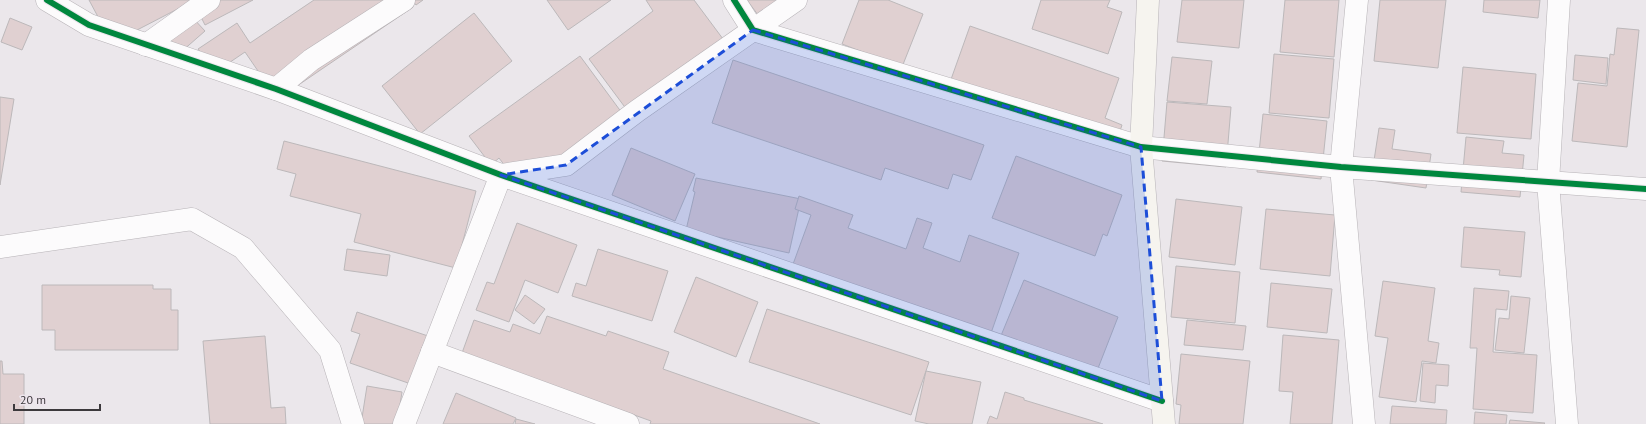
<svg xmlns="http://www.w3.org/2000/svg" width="1646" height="424" font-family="'PT Sans',sans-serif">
	<rect width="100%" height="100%" fill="#ebe7eb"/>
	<g fill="#e0d0d1" stroke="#bcb8ba">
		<path d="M89,0H253L205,25L193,1L112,43Z"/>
		<path d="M314,0H408L413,7L294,88L271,90L245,52L214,73L198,49L237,23L250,43Z"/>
		<path d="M412,0H423L416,5Z"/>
		<path d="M547,0H611L568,30Z"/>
		<path d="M646,0H694L726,43L630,114L589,59L653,11Z"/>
		<path d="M747,0H794L764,23Z"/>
		<path d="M859,0H888L923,14L902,67L842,44Z"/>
		<path d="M1041,0H1110L1107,7L1122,12L1108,54L1032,29Z"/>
		<path d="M1182,0H1244L1239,48L1177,42Z"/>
		<path d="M1285,0H1339L1334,57L1280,52Z"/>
		<path d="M1380,0H1446L1438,68L1374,61Z"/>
		<path d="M1484,0H1540L1538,18L1483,12Z"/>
		<path d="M474,13L512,61L420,134L382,86Z"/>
		<path d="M192,17L205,31L181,52L168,37Z"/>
		<path d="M10,18L32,27L22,50L1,42Z"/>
		<path d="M970,26L1119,78L1105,118L1122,125L1114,149L949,85Z"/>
		<path d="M1617,28L1639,30L1627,147L1572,141L1578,83L1607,86L1610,54L1614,55Z"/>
		<path d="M1274,54L1334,59L1329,118L1269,113Z"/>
		<path d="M1575,55L1608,58L1606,84L1573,80Z"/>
		<path d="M580,56L622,113L534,188L515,179L499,158L491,165L469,136Z"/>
		<path d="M1172,57L1212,61L1207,104L1167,101Z"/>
		<path d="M733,60L984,145L971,180L953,174L948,189L885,168L881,180L712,123Z"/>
		<path d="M1463,67L1536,74L1531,139L1457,133Z"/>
		<path d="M0,97L14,99L0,185Z"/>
		<path d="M1167,102L1231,107L1226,167L1162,161Z"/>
		<path d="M1263,114L1327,121L1321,179L1257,172Z"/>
		<path d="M1379,128L1395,130L1392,149L1431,154L1426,188L1371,180Z"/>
		<path d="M1466,137L1504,141L1502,153L1524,155L1520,197L1461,192Z"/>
		<path d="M284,141L476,191L456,268L354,242L361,214L290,196L296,174L277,169Z"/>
		<path d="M631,148L695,174L675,221L612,195Z"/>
		<path d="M1016,156L1122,195L1107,236L1103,234L1095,256L992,218Z"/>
		<path d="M696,178L801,199L789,253L686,230L695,192L693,191Z"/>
		<path d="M799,196L853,215L848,228L906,249L917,218L932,223L923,248L960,262L969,235L1019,253L990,336L792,267L811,215L795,209Z"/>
		<path d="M1176,199L1242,207L1235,265L1169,257Z"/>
		<path d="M1266,209L1335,215L1330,276L1260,269Z"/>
		<path d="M517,223L577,245L558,293L525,280L509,322L476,310L487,282L494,284Z"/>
		<path d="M1464,227L1525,232L1521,277L1499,275L1500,270L1461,267Z"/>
		<path d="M347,249L390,255L387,276L344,270Z"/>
		<path d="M598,249L668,271L652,321L572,296L576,283L586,286Z"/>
		<path d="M1176,266L1240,272L1235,323L1171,317Z"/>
		<path d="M696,277L758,302L736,357L674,332Z"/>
		<path d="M1024,280L1118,317L1095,376L1000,338Z"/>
		<path d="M1383,281L1435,288L1428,341L1439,343L1436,363L1422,361L1416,402L1379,397L1388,338L1375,336Z"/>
		<path d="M1271,283L1332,289L1327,333L1267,327Z"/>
		<path d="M42,285H153V289H171V310H178V350H55V330H42Z"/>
		<path d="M1474,288L1509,291L1507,310L1496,309L1493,352L1537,355L1533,413L1473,409L1477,348H1470Z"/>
		<path d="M525,295L545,309L534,324L515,310Z"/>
		<path d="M1511,296L1530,298L1524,353L1495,350L1499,318L1509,319Z"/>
		<path d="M767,309L929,362L911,415L749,362Z"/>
		<path d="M357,312L428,336L411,384L350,363L360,334L351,331Z"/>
		<path d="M547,316L606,336L608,331L669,352L663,369L820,424H650L651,421L462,353L474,320L510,332L513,324L540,334Z"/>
		<path d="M1187,320L1246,326L1243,350L1184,345Z"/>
		<path d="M1283,335L1339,340L1332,424H1290L1293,392L1279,391Z"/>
		<path d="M265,336L271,408L285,407L286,424H210L203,341Z"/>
		<path d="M1181,354L1250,361L1243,424H1179L1181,405L1176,404Z"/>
		<path d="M0,361H2L3,374H24V424H0Z"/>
		<path d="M1423,363L1449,365L1448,386L1436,385L1435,403L1420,401Z"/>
		<path d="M926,371L981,382L972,424H929L915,421Z"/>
		<path d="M367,386L402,392L397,424H361Z"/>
		<path d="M1005,392L1024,398V400L1103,424H987L990,416L997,419Z"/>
		<path d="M456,393L516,418L513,424H443Z"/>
		<path d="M1392,406L1447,410L1446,424H1390Z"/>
		<path d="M1475,412L1507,415L1506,424H1474Z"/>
		<path d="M516,419L535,424H515Z"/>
		<path d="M1510,420L1545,423L1544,424H1509Z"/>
	</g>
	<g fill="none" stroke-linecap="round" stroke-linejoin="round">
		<g stroke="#b7b3b7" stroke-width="23">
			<g id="minor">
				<path d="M47,0L89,25L276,89L501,175L1162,401"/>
				<path d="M734,0L753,30L1141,147L1341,167L1646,189"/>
				<path d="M1357,0L1341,167L1364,424"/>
				<path d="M1559,0L1548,182L1567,424"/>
				<path d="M146,45L209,0"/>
				<path d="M276,89L311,60L404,0"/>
				<path d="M0,247L192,219L243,248L330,350L353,424"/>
				<path d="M432,352L628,424"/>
				<path d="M404,424L501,175L566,165L637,111L796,0"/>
			</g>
		</g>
		<g stroke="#b7b3b7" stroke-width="23">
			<path id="secondary" d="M1148,0L1141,147L1164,424"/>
		</g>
		<use href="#minor" stroke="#fcfbfc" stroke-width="22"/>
		<use href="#secondary" stroke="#f6f4ef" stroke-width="22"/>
		<g stroke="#ede5ed" stroke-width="8">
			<g id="cycleway">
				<path d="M47,0L89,25L276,89L501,175L1162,401"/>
				<path d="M734,0L753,30L1141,147L1341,167L1646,189"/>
			</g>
		</g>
		<use href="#cycleway" stroke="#00873e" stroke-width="6"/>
	</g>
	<path fill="#1d4ed8" fill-opacity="0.2" stroke="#1d4ed8" stroke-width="3" stroke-dasharray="8 5" stroke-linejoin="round" d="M753,30L1141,147L1162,401L501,175L566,165Z"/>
	<path d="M14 404v6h86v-6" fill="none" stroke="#3c393c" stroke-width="2"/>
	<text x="20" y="404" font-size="12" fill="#3c393c" stroke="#ede5ed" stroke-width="3" paint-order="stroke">20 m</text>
</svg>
